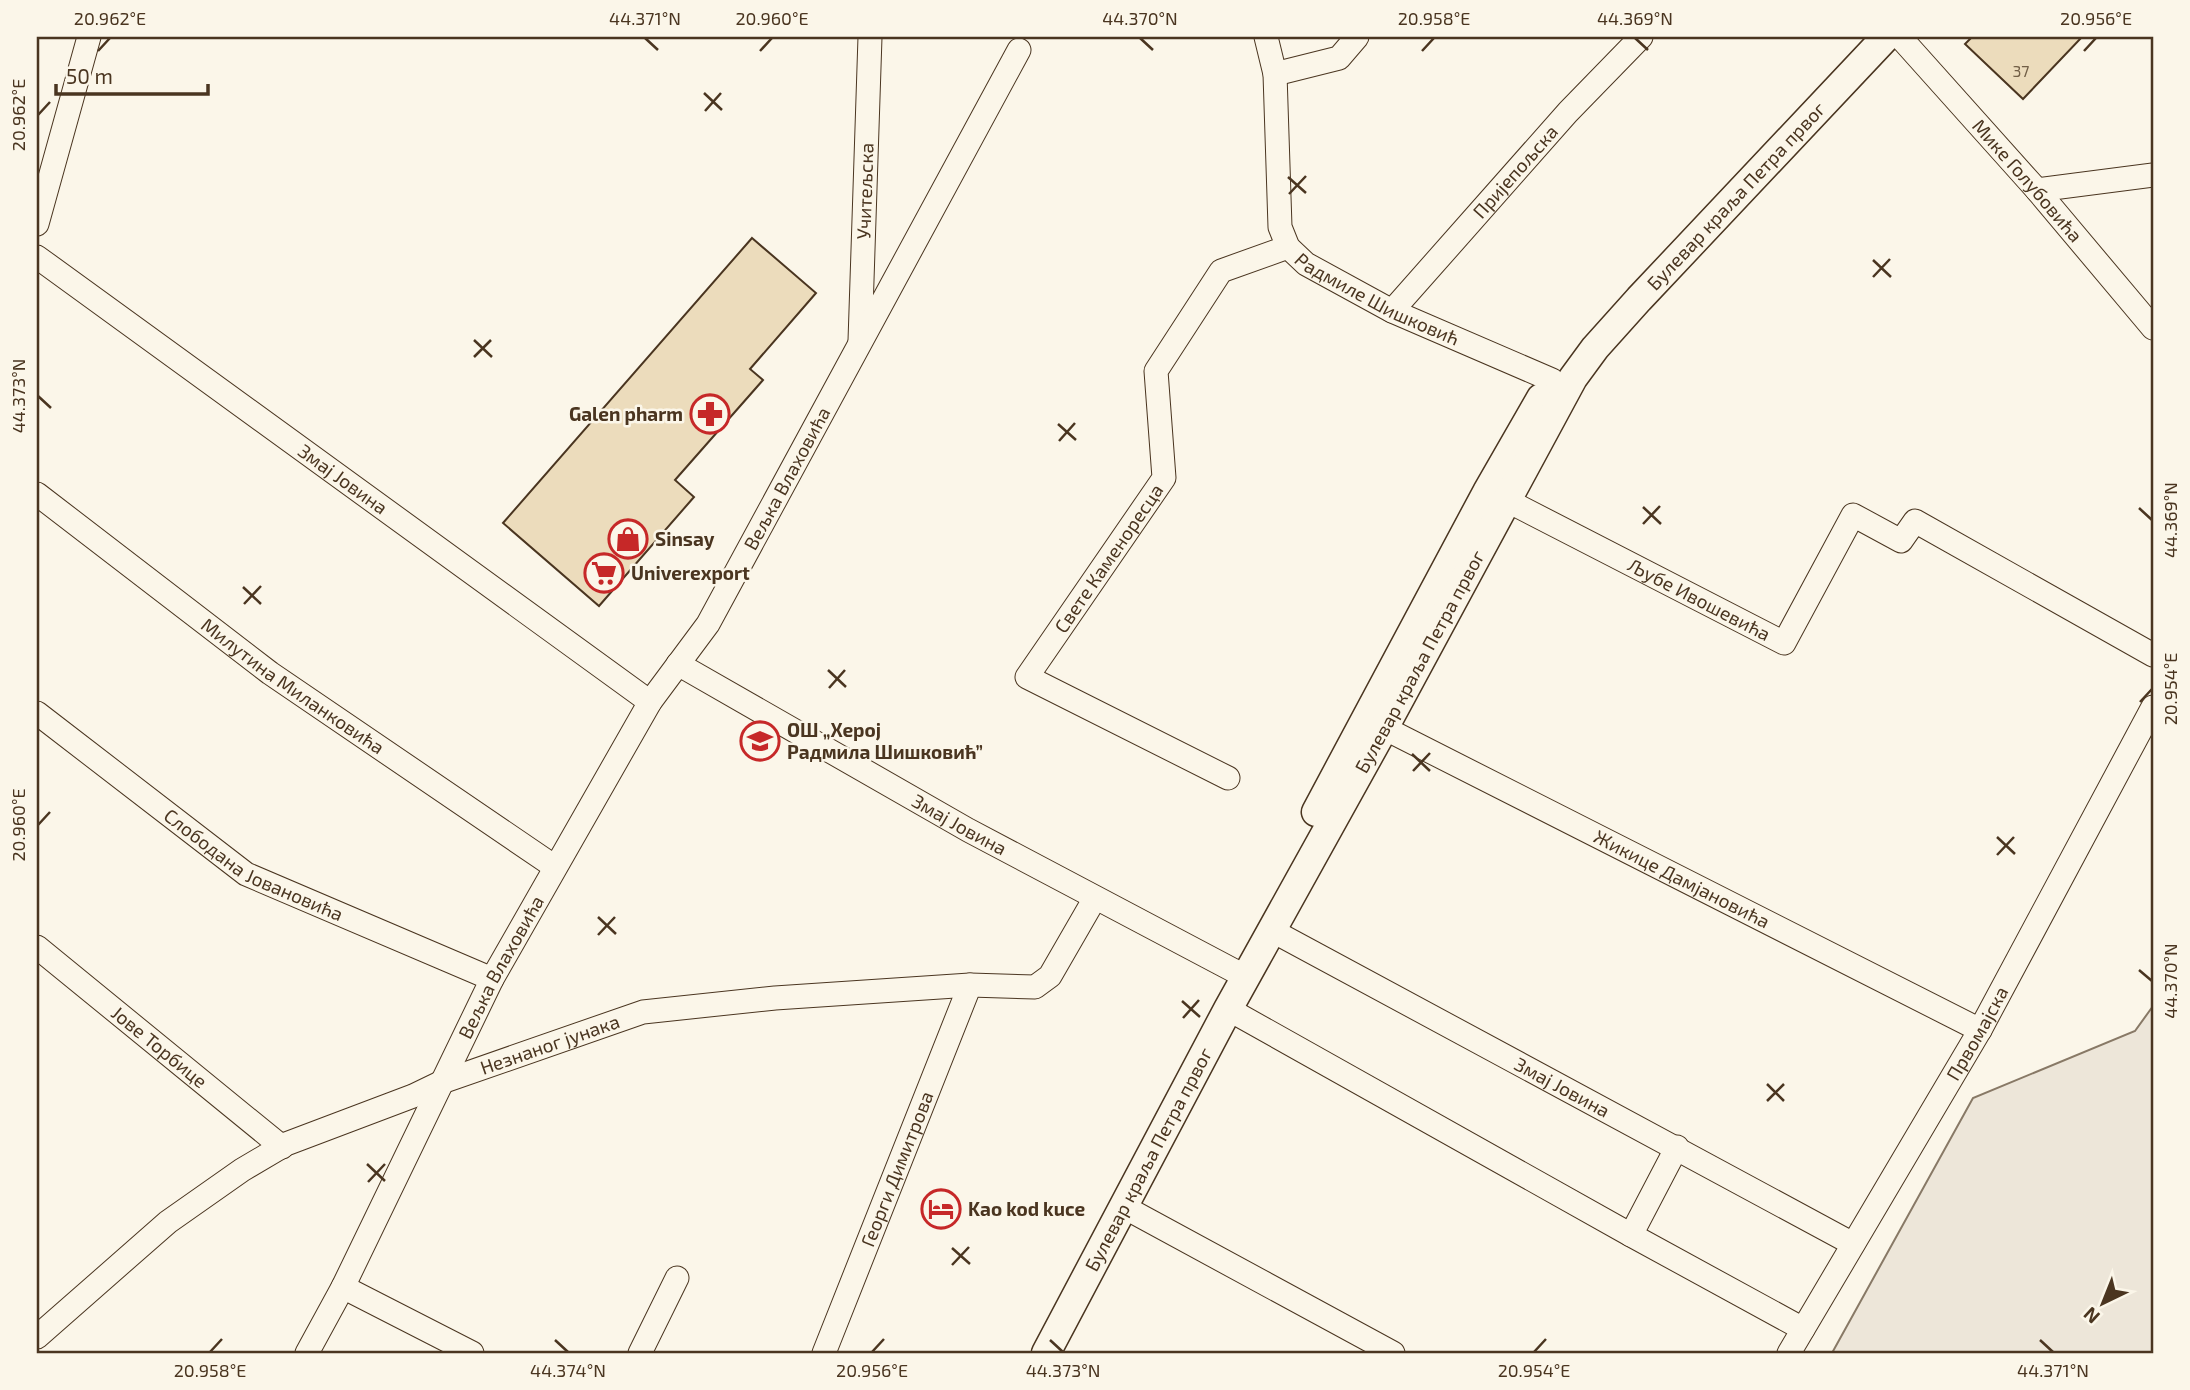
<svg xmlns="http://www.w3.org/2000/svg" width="2190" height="1390" font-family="'Exo 2',sans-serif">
	<rect width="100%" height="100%" fill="#fbf6e9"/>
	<path fill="#ede6d9" stroke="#887966" stroke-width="2" d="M2153,1006V1353H1832L1973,1098L2135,1031Z"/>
	<g fill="#ecdcbc" stroke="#4a3520" stroke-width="2">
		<path d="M1972,37H2082L2023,99L1965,44Z"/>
		<path d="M752,238L816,293L750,369L763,380L675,480L694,497L599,606L503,523Z"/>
	</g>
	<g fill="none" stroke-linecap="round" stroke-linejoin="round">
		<g stroke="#4a3520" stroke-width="25">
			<g id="minor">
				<path id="s1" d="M1266,37L1275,74L1280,227L1288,247L1306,264L1392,311L1552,380"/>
				<path id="s2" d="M1900,37L2037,190L2153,328"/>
				<path d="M1275,74L1339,58L1357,37"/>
				<path d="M2037,190L2153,175"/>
				<path d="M37,224L89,37"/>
				<path id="s3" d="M37,257L650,702"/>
				<path id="s4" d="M1392,311L1568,112L1641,37"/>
				<path id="s5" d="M860,341L870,37"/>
				<path id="s6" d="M37,494L270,673L555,867"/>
				<path id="s7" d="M1508,501L1784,643L1853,515L1901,541L1915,521L2153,655"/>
				<path id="s8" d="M678,664L968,830L1246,977"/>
				<path id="s9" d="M37,713L246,874L492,979"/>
				<path id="s10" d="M1384,728L1980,1030"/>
				<path id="s11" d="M1228,778L1027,677L1164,478L1156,371L1221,271L1288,247"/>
				<path id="s12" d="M1271,930L1853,1244"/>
				<path id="s13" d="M37,947L282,1147"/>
				<path d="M1228,1009L1631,1235L1803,1329"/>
				<path d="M1124,1207L1393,1353"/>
				<path d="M1631,1235L1677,1147"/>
				<path d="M343,1287L472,1353"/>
				<path id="s14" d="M37,1337L168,1222L242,1170L286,1144L413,1096L442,1082L643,1012L775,998L970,985L1035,987L1050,976L1095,898"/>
				<path id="s15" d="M307,1353L343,1287L492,979L650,702L708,624L1019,50"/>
				<path d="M640,1353L677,1278"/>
				<path id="s16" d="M824,1353L970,985"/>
				<path id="s17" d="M1789,1353L1980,1030L2153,707"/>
			</g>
		</g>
		<g stroke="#4a3520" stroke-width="31">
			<g id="major">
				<path d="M1316,812L1487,492L1541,398"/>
				<path id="s18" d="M1046,1353L1228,1009L1384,728L1573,378L1595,348L1639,299L1886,37"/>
			</g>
		</g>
		<use href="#minor" stroke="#fbf6e9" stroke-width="23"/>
		<use href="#major" stroke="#fbf6e9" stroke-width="28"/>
	</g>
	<path fill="none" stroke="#4a3520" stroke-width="2.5" d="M645,38L658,50M1140,38L1153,50M1635,38L1648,50M98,51L110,38M760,51L772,38M1422,51L1434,38M2084,51L2096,38M704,93L722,110M705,111L721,93M38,115L50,102M1288,177L1306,193M1289,194L1306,176M1873,260L1891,277M1873,277L1890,259M474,340L492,357M474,357L491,340M38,396L51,408M1058,424L1076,440M1059,441L1075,423M1643,507L1661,524M2139,508L2152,520M1643,524L1660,506M243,587L261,604M244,604L261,586M828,670L846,687M829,688L845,670M2140,702L2152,689M1412,754L1430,771M1413,771L1430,753M38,825L50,812M1997,837L2015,854M1997,855L2014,837M598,917L616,934M598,935L615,917M2139,970L2152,981M1182,1001L1200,1017M1183,1018L1199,1000M1767,1084L1784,1101M1767,1101L1784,1084M367,1164L385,1181M368,1182L385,1164M952,1248L970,1264M952,1265L969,1247M555,1340L568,1352M1050,1340L1063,1352M2040,1340L2053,1352M210,1352L222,1339M872,1352L884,1339M1534,1352L1546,1339"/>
	<defs>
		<g id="pharmacy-ring" transform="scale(2.0125)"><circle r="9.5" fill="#fbf6e9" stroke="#c62828" stroke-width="1.5"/><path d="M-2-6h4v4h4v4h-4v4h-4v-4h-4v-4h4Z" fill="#c62828"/></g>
		<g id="shop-ring" transform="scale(2.0125)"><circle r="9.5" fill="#fbf6e9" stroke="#c62828" stroke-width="1.5"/><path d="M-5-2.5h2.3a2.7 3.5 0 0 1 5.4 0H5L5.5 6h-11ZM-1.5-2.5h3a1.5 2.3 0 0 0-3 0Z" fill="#c62828"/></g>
		<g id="supermarket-ring" transform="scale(2.0125)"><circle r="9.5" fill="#fbf6e9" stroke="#c62828" stroke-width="1.5"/><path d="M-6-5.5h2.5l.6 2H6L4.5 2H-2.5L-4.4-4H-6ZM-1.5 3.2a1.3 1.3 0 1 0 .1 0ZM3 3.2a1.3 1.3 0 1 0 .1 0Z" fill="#c62828"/></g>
		<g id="school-ring" transform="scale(2.0125)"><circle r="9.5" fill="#fbf6e9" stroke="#c62828" stroke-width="1.5"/><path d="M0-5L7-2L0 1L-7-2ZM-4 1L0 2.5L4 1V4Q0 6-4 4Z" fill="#c62828"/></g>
		<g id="hotel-ring" transform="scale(2.0125)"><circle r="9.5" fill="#fbf6e9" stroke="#c62828" stroke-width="1.5"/><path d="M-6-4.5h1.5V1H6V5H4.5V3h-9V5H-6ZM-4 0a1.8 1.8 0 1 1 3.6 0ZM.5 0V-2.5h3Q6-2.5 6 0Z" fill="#c62828"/></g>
	</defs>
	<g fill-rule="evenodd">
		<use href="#pharmacy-ring" x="710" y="414"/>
		<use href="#shop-ring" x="628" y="539"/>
		<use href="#supermarket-ring" x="604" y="573"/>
		<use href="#school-ring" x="760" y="741"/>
		<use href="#hotel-ring" x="941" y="1209"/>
	</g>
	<g text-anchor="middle" stroke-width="5" stroke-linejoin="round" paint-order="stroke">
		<g font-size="16" fill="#725f47">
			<text x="2021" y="77">37</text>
		</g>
		<g font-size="19" fill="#4a3520" stroke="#fbf6e9">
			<text dy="7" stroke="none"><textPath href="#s4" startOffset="186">Пријепољска</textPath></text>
			<text dy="7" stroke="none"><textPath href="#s2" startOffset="192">Мике Голубовића</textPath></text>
			<text dy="7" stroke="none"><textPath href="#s5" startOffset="150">Учитељска</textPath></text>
			<text dy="7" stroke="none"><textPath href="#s18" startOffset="1353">Булевар краља Петра првог</textPath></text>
			<text dy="7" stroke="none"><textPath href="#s1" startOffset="317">Радмиле Шишковић</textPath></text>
			<text dy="7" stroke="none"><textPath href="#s15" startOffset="999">Вељка Влаховића</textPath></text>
			<text dy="7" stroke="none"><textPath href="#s3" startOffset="378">Змај Јовина</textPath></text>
			<text dy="7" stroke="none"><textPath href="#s11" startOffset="369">Свете Каменоресца</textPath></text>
			<text dy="7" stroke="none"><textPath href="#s7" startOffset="215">Љубе Ивошевића</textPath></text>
			<text dy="7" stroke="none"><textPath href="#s18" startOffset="786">Булевар краља Петра првог</textPath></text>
			<text dy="7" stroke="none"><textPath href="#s6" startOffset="320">Милутина Миланковића</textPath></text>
			<text dy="7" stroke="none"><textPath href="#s8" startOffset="324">Змај Јовина</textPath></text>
			<text dy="7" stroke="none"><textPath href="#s9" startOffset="266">Слободана Јовановића</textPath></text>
			<text dy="7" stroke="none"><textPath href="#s10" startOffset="334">Жикице Дамјановића</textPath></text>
			<text dy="7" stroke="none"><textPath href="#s15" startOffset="432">Вељка Влаховића</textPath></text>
			<text dy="7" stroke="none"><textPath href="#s17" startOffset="371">Првомајска</textPath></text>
			<text dy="7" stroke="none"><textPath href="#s14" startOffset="598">Незнаног јунака</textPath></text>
			<text dy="7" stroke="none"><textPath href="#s13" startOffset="158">Јове Торбице</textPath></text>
			<text dy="7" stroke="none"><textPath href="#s12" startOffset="331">Змај Јовина</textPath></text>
			<text dy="7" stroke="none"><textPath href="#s18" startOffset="219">Булевар краља Петра првог</textPath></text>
			<text dy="7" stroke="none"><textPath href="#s16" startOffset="198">Георги Димитрова</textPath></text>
		</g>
		<g font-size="19" font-weight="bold" fill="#4a3520" stroke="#fbf6e9" text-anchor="start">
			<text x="683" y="421" text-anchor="end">Galen pharm</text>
			<text x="655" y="546">Sinsay</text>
			<text x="631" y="580">Univerexport</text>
			<text x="787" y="737">ОШ „Херој<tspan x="787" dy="22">Радмила Шишковић”</tspan></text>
			<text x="968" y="1216">Kao kod kuce</text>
		</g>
	</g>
	<rect width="2190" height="1390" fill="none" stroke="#fbf6e9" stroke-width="77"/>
	<g transform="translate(2103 1303) rotate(223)" stroke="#fbf6e9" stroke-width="5" paint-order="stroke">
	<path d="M0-5L12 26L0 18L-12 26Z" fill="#4a3520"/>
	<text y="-10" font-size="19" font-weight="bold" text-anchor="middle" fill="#4a3520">N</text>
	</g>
	<path d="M56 84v10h152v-10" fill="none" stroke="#4a3520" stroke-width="3.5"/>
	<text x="66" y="84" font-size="21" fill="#4a3520" stroke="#fbf6e9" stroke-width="5" paint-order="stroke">50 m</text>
	<rect x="38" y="38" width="2114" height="1314" fill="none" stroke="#4a3520" stroke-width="2.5"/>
	<g font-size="18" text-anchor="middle" fill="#4a3520">
		<text x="110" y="25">20.962°E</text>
		<text x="645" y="25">44.371°N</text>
		<text x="772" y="25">20.960°E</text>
		<text x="1140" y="25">44.370°N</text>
		<text x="1434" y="25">20.958°E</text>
		<text x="1635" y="25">44.369°N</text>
		<text x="2096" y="25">20.956°E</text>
		<text transform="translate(19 115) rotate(-90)" y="6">20.962°E</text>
		<text transform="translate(19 396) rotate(-90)" y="6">44.373°N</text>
		<text transform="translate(2171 520) rotate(-90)" y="6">44.369°N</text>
		<text transform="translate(2171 689) rotate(-90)" y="6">20.954°E</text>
		<text transform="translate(19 825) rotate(-90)" y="6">20.960°E</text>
		<text transform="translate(2171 981) rotate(-90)" y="6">44.370°N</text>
		<text x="210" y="1377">20.958°E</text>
		<text x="568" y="1377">44.374°N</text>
		<text x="872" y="1377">20.956°E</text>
		<text x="1063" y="1377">44.373°N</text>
		<text x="1534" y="1377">20.954°E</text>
		<text x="2053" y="1377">44.371°N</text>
	</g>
</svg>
